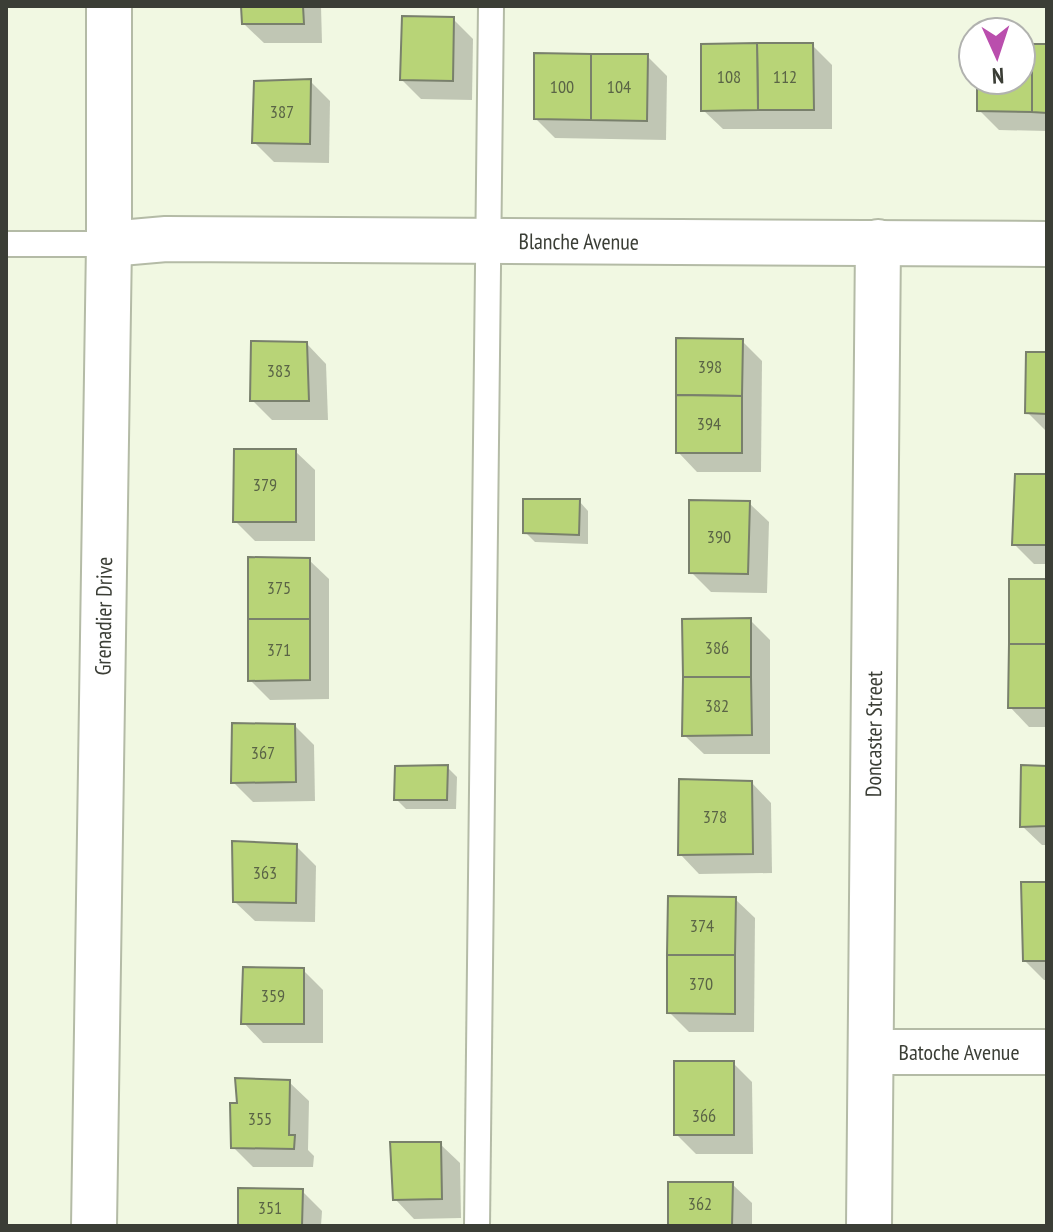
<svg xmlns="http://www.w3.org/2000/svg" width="1053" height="1232" font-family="'PT Sans Narrow',sans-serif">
	<rect width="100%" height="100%" fill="#f1f8e2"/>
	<g fill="#0003">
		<path d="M243,6H321L322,43H264L244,24Z"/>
		<path d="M453,19L473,39L472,100L421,99L402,80Z"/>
		<path d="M812,45L832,65V129H723L703,110Z"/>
		<path d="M1021,45L1047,46V131L999,130L979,110V80H1021Z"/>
		<path d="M647,56L667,76L666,140L555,138L536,119Z"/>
		<path d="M310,81L330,101L329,163L274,162L254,142Z"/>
		<path d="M742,341L762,361L761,472H697L678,452Z"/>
		<path d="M307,344L326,364L328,420H272L252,400Z"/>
		<path d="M1047,354V432L1027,412Z"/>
		<path d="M295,451L315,470V541H255L235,521Z"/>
		<path d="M1047,476V564H1034L1014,544Z"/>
		<path d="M579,501L588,511V544L535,542L525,532Z"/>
		<path d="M749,503L769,522L767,593L711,592L691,572Z"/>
		<path d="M309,560L329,579V699L270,700L250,680Z"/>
		<path d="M1047,581V727H1029L1010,707Z"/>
		<path d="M750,620L770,640V754H704L684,735Z"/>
		<path d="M295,726L314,745L315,801L253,802L233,782Z"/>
		<path d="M447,767L457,777L456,809H406L396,799Z"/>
		<path d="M1047,768V845H1042L1022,826Z"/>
		<path d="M752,783L771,803L772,873L699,874L680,854Z"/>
		<path d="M296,846L316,866L315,922L255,921L235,902Z"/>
		<path d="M1047,884V980H1044L1025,961Z"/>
		<path d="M735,899L755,918L754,1032H689L669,1012Z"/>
		<path d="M303,970L323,990V1043H263L244,1023Z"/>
		<path d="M733,1063L752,1082L753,1154H696L676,1134Z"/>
		<path d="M289,1082L309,1101L308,1150L314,1156L313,1167H253L233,1147Z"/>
		<path d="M440,1144L460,1163L461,1218L414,1219L395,1199Z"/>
		<path d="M732,1184L752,1203V1226H670Z"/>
		<path d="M302,1191L322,1211L321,1226H240Z"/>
	</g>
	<g fill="#b8d477" stroke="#79806c" stroke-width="2">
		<path d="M241,6H303L304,24H242Z"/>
		<path d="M402,16L454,17L453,81L400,80Z"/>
		<path d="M757,43H813L814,110H758Z"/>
		<path d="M757,43L758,110L701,111V44Z"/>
		<path d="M1021,44H1032V112L977,111V80H1021Z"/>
		<path d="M1032,44H1047V113L1032,112Z"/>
		<path d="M534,53L591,54V120L534,119Z"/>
		<path d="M591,54H648L647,121L591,120Z"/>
		<path d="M311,79L310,144L252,143L254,81Z"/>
		<path d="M676,338L743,339L742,396L676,395Z"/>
		<path d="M251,341L307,342L309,401H250Z"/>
		<path d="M1026,352H1047V414L1025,413Z"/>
		<path d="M676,395L742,396V453H676Z"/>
		<path d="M234,449H296V522H233Z"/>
		<path d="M1015,474H1047V545H1012Z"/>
		<path d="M523,499H580L579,535L523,533Z"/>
		<path d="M689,500L750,501L748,574L689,573Z"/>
		<path d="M248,557L310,558V619H248Z"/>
		<rect x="1009" y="579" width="38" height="65"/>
		<path d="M751,618V677H683L682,619Z"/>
		<path d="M248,619H310V680L248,681Z"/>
		<path d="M1009,644H1047V708H1008Z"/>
		<path d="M683,677H751L752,735L682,736Z"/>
		<path d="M232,723L295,724L296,782L231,783Z"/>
		<path d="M448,765L447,800H394L395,766Z"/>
		<path d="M1021,765L1047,766V826L1020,827Z"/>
		<path d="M679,779L752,781L753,854L678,855Z"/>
		<path d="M232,841L297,844L296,903L233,902Z"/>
		<path d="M1021,882H1047V961H1023Z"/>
		<path d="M668,896L736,897L735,955H667Z"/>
		<path d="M667,955H735V1014L667,1013Z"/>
		<path d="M243,967L304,968V1024H241Z"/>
		<rect x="674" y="1061" width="60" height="74"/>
		<path d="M235,1078L290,1080L289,1135H295L294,1149L231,1148L230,1103H237Z"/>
		<path d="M390,1142H441L442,1199L393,1200Z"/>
		<path d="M668,1182H733L732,1226H668Z"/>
		<path d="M238,1188L303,1189L302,1226H238Z"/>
	</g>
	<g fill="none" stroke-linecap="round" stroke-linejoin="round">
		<g stroke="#b4bba6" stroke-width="28">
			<g id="service">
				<path d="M6,244H109"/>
				<path d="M477,1226L491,6"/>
			</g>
		</g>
		<g stroke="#b4bba6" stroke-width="48">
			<g id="minor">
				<path id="s1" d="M109,244L166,239L1047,244"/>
				<path id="s2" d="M871,1052H1047"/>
				<path id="s3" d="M94,1226L109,244V6"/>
				<path id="s4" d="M869,1226L878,242"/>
			</g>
		</g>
		<use href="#service" stroke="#fff" stroke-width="24"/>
		<use href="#minor" stroke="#fff" stroke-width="44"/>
	</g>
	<g text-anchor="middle" stroke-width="6" stroke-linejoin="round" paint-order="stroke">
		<g font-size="18" fill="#5a6446">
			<text x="729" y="83">108</text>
			<text x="785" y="83">112</text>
			<text x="562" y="93">100</text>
			<text x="619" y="93">104</text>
			<text x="282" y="118">387</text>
			<text x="710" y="373">398</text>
			<text x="279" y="377">383</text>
			<text x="709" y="430">394</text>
			<text x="265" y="491">379</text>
			<text x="719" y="543">390</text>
			<text x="279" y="594">375</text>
			<text x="717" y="654">386</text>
			<text x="279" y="656">371</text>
			<text x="717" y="712">382</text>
			<text x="263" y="759">367</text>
			<text x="715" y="823">378</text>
			<text x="265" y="879">363</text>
			<text x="702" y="932">374</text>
			<text x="701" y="990">370</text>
			<text x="273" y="1002">359</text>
			<text x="704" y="1122">366</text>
			<text x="260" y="1125">355</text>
			<text x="700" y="1210">362</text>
			<text x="270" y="1214">351</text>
		</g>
		<g font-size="22" fill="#3b3e36" stroke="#fff">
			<text dy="8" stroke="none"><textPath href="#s1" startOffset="470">Blanche Avenue</textPath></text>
			<text dy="8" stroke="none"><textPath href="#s3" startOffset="610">Grenadier Drive</textPath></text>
			<text dy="8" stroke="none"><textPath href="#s4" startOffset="492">Doncaster Street</textPath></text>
			<text dy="8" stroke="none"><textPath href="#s2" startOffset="88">Batoche Avenue</textPath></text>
		</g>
	</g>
	<rect width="1053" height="1232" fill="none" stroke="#3b3e36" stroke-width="16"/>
	<g transform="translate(997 56) rotate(177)"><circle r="38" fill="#ffffff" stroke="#b1b2af" stroke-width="2"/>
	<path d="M0-6L14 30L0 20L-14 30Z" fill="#ba4ead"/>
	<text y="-12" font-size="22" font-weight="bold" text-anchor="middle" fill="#3b3e36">N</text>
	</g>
</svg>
